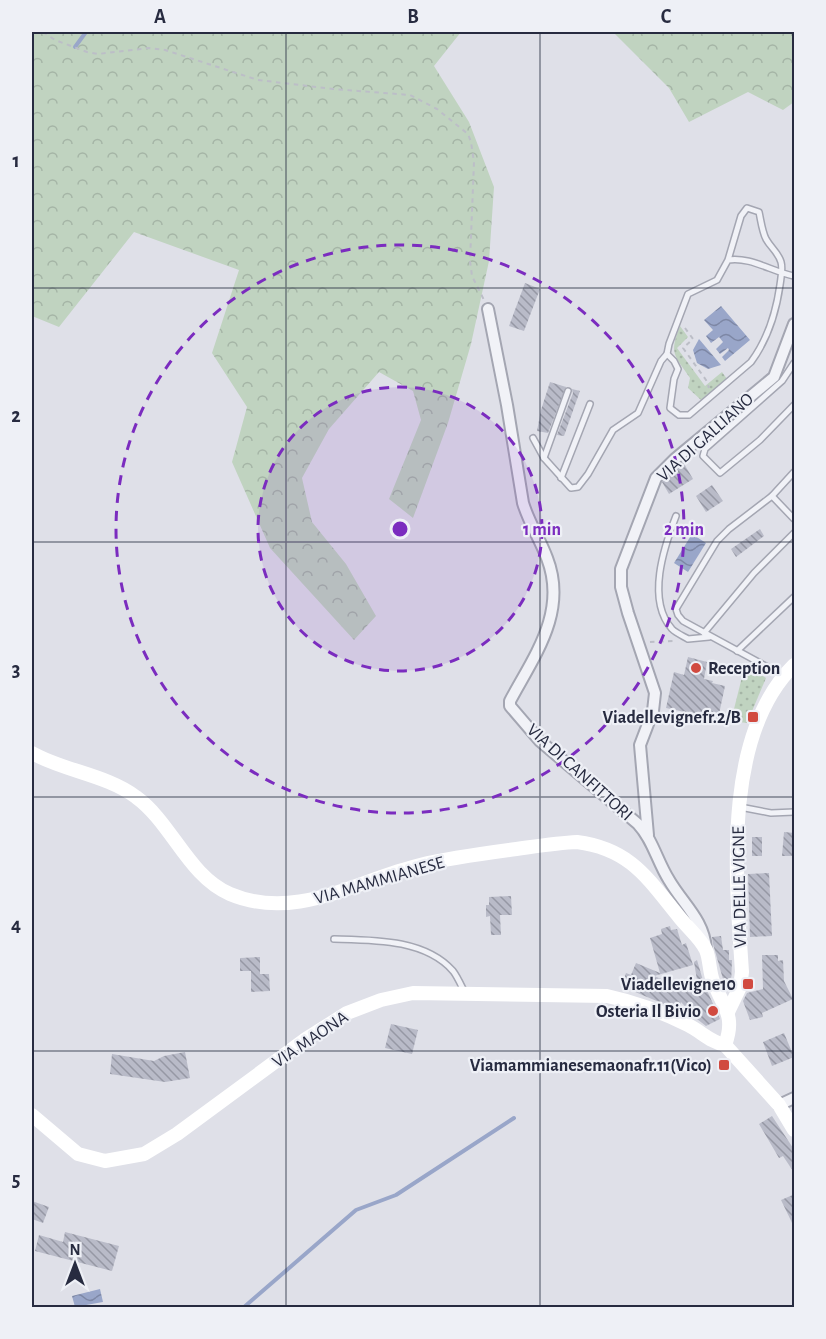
<svg xmlns="http://www.w3.org/2000/svg" width="826" height="1339" font-family="'Alegreya Sans',sans-serif">
	<defs>
		<pattern id="grass-dots" width="8" height="8" patternUnits="userSpaceOnUse" patternTransform="scale(1.5)"><rect width="8" height="8" fill="#c0d3c0"/><path d="M2 2h.1M6 6h.1" fill="none" stroke="#a5b5a6" stroke-width="1.8" stroke-linecap="round"/></pattern>
		<pattern id="forest-crowns" width="20" height="18" patternUnits="userSpaceOnUse" patternTransform="scale(1.5)"><rect width="20" height="18" fill="#c0d3c0"/><path d="M2 6a3 3 0 1 1 6 0M12 15a3 3 0 1 1 6 0" fill="none" stroke="#a5b5a6"/></pattern>
		<pattern id="water-waves" width="16" height="10" patternUnits="userSpaceOnUse" patternTransform="scale(1.5)"><rect width="16" height="10" fill="#99a6c9"/><path d="M0 5q4-4 8 0t8 0" fill="none" stroke="#7d87a5"/></pattern>
		<pattern id="building-back-hatch" width="6" height="6" patternUnits="userSpaceOnUse" patternTransform="scale(1.5)"><rect width="6" height="6" fill="#b9bbc8"/><path d="M-1 5l2 2M0 0l6 6M5-1l2 2" fill="none" stroke="#9698a4"/></pattern>
	</defs>
	<rect width="100%" height="100%" fill="#dfe0e8"/>
	<g fill="url(#grass-dots)">
		<path d="M680,326L688,337L677,348L705,386L722,372L727,379L701,400L688,388L690,378C674,354 669,354 680,326Z"/>
		<path d="M745,665L766,678L747,723L731,721Z"/>
	</g>
	<g fill="url(#forest-crowns)">
		<path d="M32,32H461L434,66L469,122L494,187L489,261L471,344L448,423L413,518L389,499L421,420L413,391L379,372L329,429L302,478L312,522L346,564L376,616L354,640L270,548L232,462L247,407L212,353L239,270L134,232L59,327L32,316Z"/>
		<path d="M613,32H794V102L783,110L748,92L689,122L669,88Z"/>
	</g>
	<g fill="url(#water-waves)">
		<path d="M721,306L750,340L725,361L722,357L729,350L728,348L720,354L716,349L723,342L719,337L711,343L706,336L713,330L704,320Z"/>
		<path d="M699,339L721,365L708,369L697,363L693,350Z"/>
		<path d="M692,534L706,543L688,572L674,563Z"/>
		<path d="M100,1289L103,1302L75,1307L72,1296Z"/>
	</g>
	<g fill="none" stroke-linecap="round" stroke-linejoin="round">
		<g stroke="#99a6c9" stroke-width="4">
			<path d="M75,47L86,32"/>
			<path d="M243,1308L356,1210L396,1195L514,1118"/>
		</g>
	</g>
	<g fill="url(#building-back-hatch)">
		<path d="M525,283L540,289L524,331L509,326Z"/>
		<path d="M550,382L566,387L548,433L537,431L541,410Z"/>
		<path d="M572,389L580,391L564,436L557,435L573,393Z"/>
		<path d="M683,462L693,479L669,494L662,482Z"/>
		<path d="M712,485L723,501L706,512L696,496Z"/>
		<path d="M760,529L764,536L736,557L731,549Z"/>
		<path d="M688,657L707,662L704,679L713,681L712,683L725,686L718,719L666,708L674,672L684,675Z"/>
		<path d="M784,832L795,833V856H782Z"/>
		<rect x="752" y="837" width="10" height="19"/>
		<path d="M769,873L772,936L750,937L748,874Z"/>
		<path d="M511,896L512,915H500L501,935H491L490,916L486,917V905H489V897Z"/>
		<path d="M670,926L671,930L677,929L682,945L686,943L693,965L654,976L681,987L698,986L694,962L697,960L704,984L720,1019L706,1026L697,1019L681,1002L678,1010L621,986L626,973L631,975L636,963L660,973L650,938L662,934L661,929Z"/>
		<path d="M721,936L723,950H729V960H732L731,986H725L713,944L712,937Z"/>
		<path d="M762,955H778V961L783,960L784,981L793,999L762,1013L763,1017L750,1020L743,1001L747,993L763,989Z"/>
		<path d="M260,957V974H269L270,991L251,992V971H240V958Z"/>
		<path d="M391,1024L418,1030L412,1054L385,1048Z"/>
		<path d="M784,1033L794,1057L772,1066L763,1042Z"/>
		<path d="M185,1052L190,1078L165,1082L110,1074L112,1054L154,1061L164,1056Z"/>
		<path d="M772,1116L795,1151V1174L783,1156L779,1158L759,1124Z"/>
		<path d="M795,1194V1229L781,1200Z"/>
		<path d="M32,1201L49,1207L43,1223L32,1219Z"/>
		<path d="M65,1232L119,1246L112,1271L35,1251L39,1235L63,1242Z"/>
	</g>
	<g fill="none" stroke-linecap="round" stroke-linejoin="round">
		<g stroke="#a4a6b2" stroke-width="8">
			<g id="lane">
				<path d="M728,260L741,216L747,208L759,212C761,221 762,231 766,239C771,248 778,252 781,262C783,269 781,277 780,285C776,313 768,339 751,362L689,415H679L670,408L674,379L678,369L674,361L667,354L669,344L688,294L717,280L728,260C749,256 773,272 794,276"/>
				<path d="M794,363L782,381L705,449L703,456L720,473L760,440L794,405"/>
				<path d="M533,438L544,458L571,488L578,487L588,474L613,430L638,413L661,361L667,354"/>
				<path d="M544,458L568,391"/>
				<path d="M561,478L590,404"/>
				<path d="M772,496L794,519"/>
				<path d="M676,516C664,547 646,600 672,629C676,633 683,636 688,639L709,637"/>
				<path d="M704,633L754,573L794,533"/>
				<path d="M737,651L794,597"/>
				<path d="M784,676L683,621L678,615L676,609L717,541L729,529L772,496L794,472"/>
				<path d="M740,807L771,813L794,812"/>
				<path d="M334,939C373,940 425,939 453,971C457,976 461,985 464,991"/>
			</g>
		</g>
		<g stroke="#a4a6b2" stroke-width="14">
			<g id="street">
				<path d="M488,309L507,405L523,503C529,523 540,539 547,558C568,612 534,656 510,701V706L540,741L638,824C653,840 657,861 669,880C683,904 704,920 706,949"/>
				<path d="M648,835L640,745L653,711L655,693L628,613L621,587V569L656,478L675,459L774,377L794,324"/>
				<path d="M779,1105L794,1098"/>
			</g>
		</g>
		<g stroke="#bcbec7" stroke-width="2" stroke-dasharray="4.5 4.5" stroke-linecap="butt">
			<path d="M43,32L55,40L87,52L98,54L149,48L165,50L258,80L333,89L410,95L437,109L468,134L471,142L474,162L470,261L472,276L484,300"/>
			<path d="M685,328L693,339L683,348L706,380L709,388"/>
			<path d="M650,642L674,641"/>
		</g>
		<use href="#lane" stroke="#f1f2f7" stroke-width="5"/>
		<use href="#street" stroke="#f1f2f7" stroke-width="10"/>
		<g stroke="#fff" stroke-width="14">
			<path d="M32,753C64,771 107,775 136,797C172,823 188,876 230,894C296,922 357,880 420,865C449,858 479,854 509,850C532,847 555,843 577,842C631,849 648,879 680,918C688,928 701,939 706,950C710,959 709,971 713,981C723,1007 736,1015 725,1045"/>
			<path d="M728,1012L740,987L742,972C736,880 722,736 794,665"/>
			<path d="M725,1045L779,1105L794,1130"/>
			<path d="M32,1115L78,1154L105,1161L144,1154L177,1134L306,1039L347,1013L381,1000L413,993L607,996C635,1002 662,1012 688,1025C702,1032 710,1042 725,1045"/>
		</g>
	</g>
	<path fill="none" stroke="#272b40" stroke-width="1.5" stroke-opacity="0.55" d="M286,32V1308M540,32V1308M32,288H794M32,542H794M32,797H794M32,1051H794"/>
	<circle cx="400" cy="529" r="142" fill="#7b2cbf" fill-opacity=".12"/>
	<g fill="none" stroke="#7b2cbf" stroke-width="3" stroke-dasharray="10 8">
		<circle cx="400" cy="529" r="142"/>
		<circle cx="400" cy="529" r="284"/>
	</g>
	<g fill="#d14a40" stroke="#eef0f6" stroke-width="2">
		<circle cx="696" cy="668" r="6"/>
		<rect x="747" y="711" width="12" height="12" rx="3"/>
		<rect x="742" y="978" width="12" height="12" rx="3"/>
		<circle cx="713" cy="1011" r="6"/>
		<rect x="718" y="1059" width="12" height="12" rx="3"/>
	</g>
	<g text-anchor="middle" stroke-width="4.5" stroke-linejoin="round" paint-order="stroke">
		<g font-size="18" fill="#272b40" stroke="#eef0f6">
			<text transform="translate(705 437) rotate(-42)" y="6">VIA DI GALLIANO</text>
			<text transform="translate(580 772) rotate(42)" y="6">VIA DI CANFITTORI</text>
			<text transform="translate(379 880) rotate(-16)" y="6">VIA MAMMIANESE</text>
			<text transform="translate(739 887) rotate(-91)" y="6">VIA DELLE VIGNE</text>
			<text transform="translate(310 1039) rotate(-34)" y="6">VIA MAONA</text>
		</g>
		<g font-size="18" font-weight="bold" fill="#272b40" stroke="#eef0f6" text-anchor="end">
			<text x="708" y="674" text-anchor="start">Reception</text>
			<text x="741" y="723">Viadellevignefr.2/B</text>
			<text x="736" y="990">Viadellevigne10</text>
			<text x="701" y="1017">Osteria Il Bivio</text>
			<text x="712" y="1071">Viamammianesemaonafr.11(Vico)</text>
		</g>
	</g>
	<circle cx="400" cy="529" r="9" fill="#7b2cbf" stroke="#eef0f6" stroke-width="3"/>
	<g font-size="18" text-anchor="middle" font-weight="bold" fill="#7b2cbf" stroke="#eef0f6" stroke-width="4.5" stroke-linejoin="round" paint-order="stroke">
		<text x="542" y="535">1 min</text>
		<text x="684" y="535">2 min</text>
	</g>
	<rect width="826" height="1339" fill="none" stroke="#eef0f6" stroke-width="66"/>
	<g transform="translate(75 1264)" stroke="#eef0f6" stroke-width="4.5" paint-order="stroke">
	<path d="M0-4.5L10 22L0 15L-10 22Z" fill="#272b40"/>
	<text y="-9" font-size="16" font-weight="bold" text-anchor="middle" fill="#272b40">N</text>
	</g>
	<rect x="33" y="33" width="760" height="1273" fill="none" stroke="#272b40" stroke-width="2"/>
	<g font-size="20" text-anchor="middle" font-weight="bold" fill="#272b40">
		<text x="160" y="23">A</text>
		<text x="413" y="23">B</text>
		<text x="666" y="23">C</text>
		<text x="16" y="167">1</text>
		<text x="16" y="422">2</text>
		<text x="16" y="676">3</text>
		<text x="16" y="931">4</text>
		<text x="16" y="1186">5</text>
	</g>
</svg>
